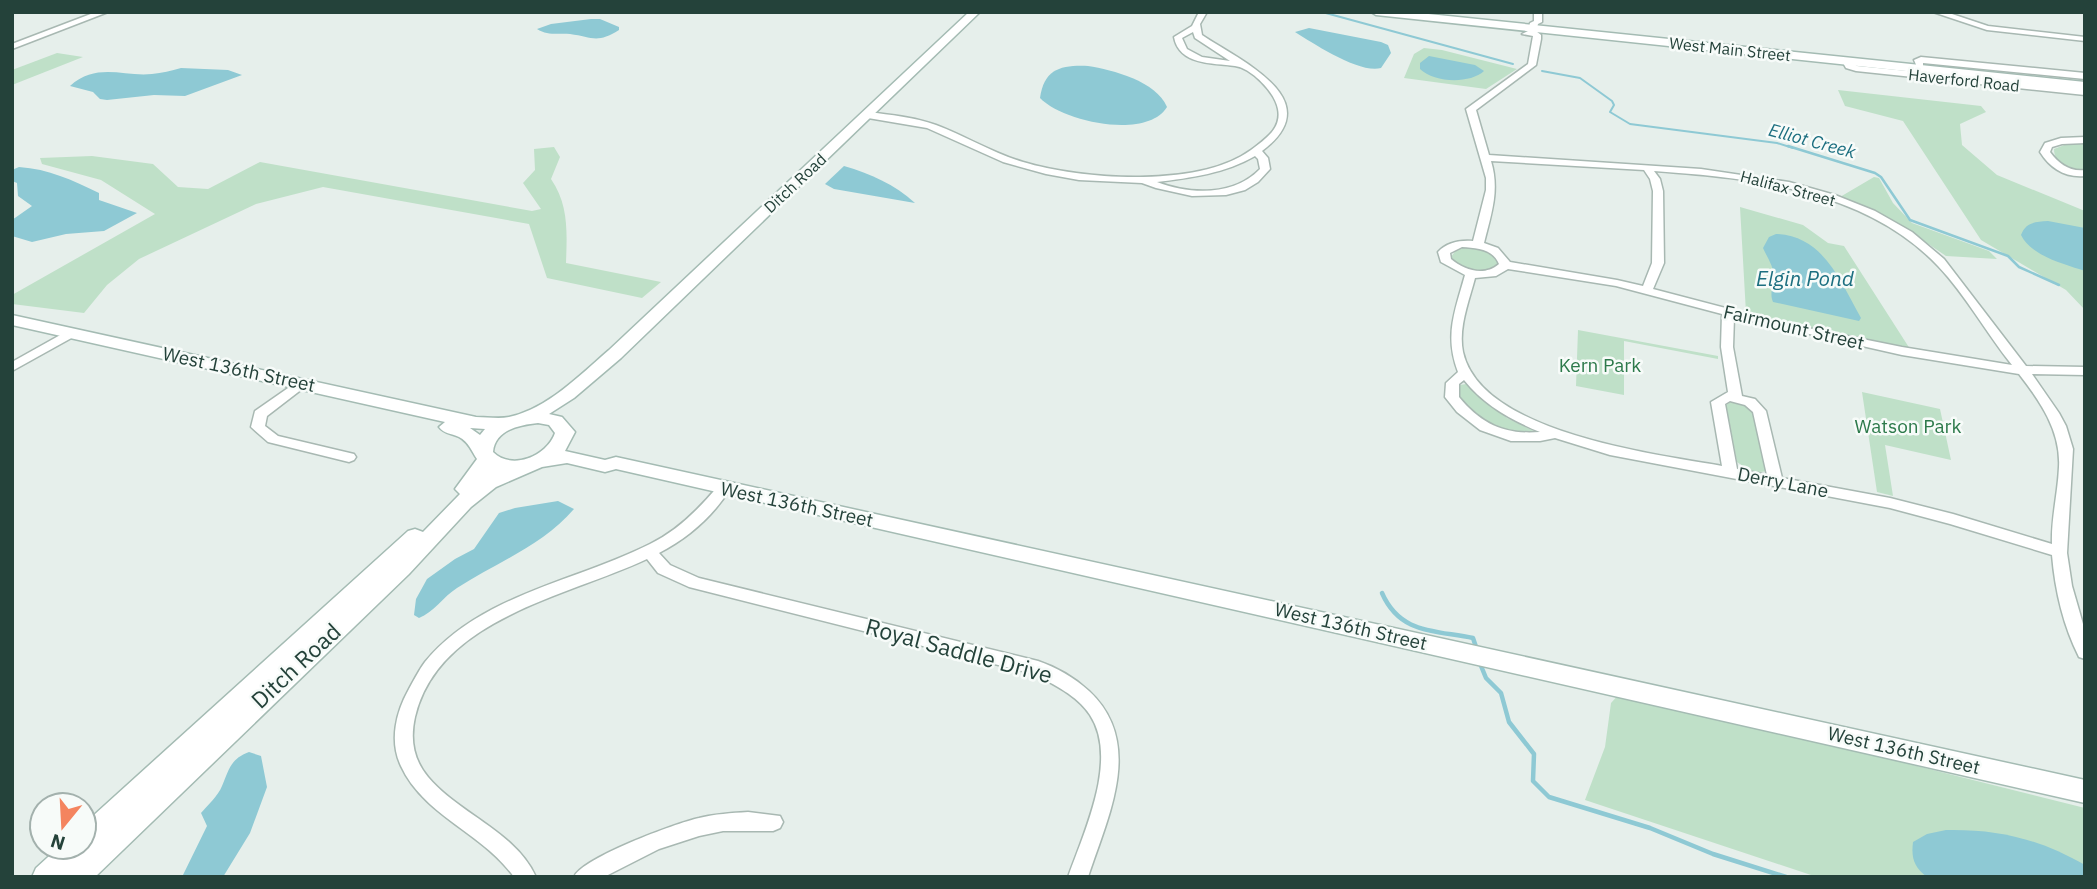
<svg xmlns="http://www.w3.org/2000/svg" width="2097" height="889" font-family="'IBM Plex Sans',sans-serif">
	<rect width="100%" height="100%" fill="#e6efeb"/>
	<g fill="#bfe0c8">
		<path d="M1424,48L1442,50L1517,69L1486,89L1404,78L1414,54Z"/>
		<path d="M57,53L83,57L12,85V70Z"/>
		<path d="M1838,90L1981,106L1986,112L1960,124L1962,145L1997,175L2085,211V310L2066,290L1981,240L1903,121L1845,106Z"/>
		<path d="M2085,143V170C2071,171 2054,165 2054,149L2067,144Z"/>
		<path d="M554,147L560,157L551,179C569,205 567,233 566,263L661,282L642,298L547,278L529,224L323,187L256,204L139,259L107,285L84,313L12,304V295L155,214L101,180L42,164L40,158L92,156L153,164L178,187L208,189L260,162L532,211L541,209L523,183L535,170L534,149Z"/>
		<path d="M1874,177L1879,178L1893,203L1912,223L1989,251L1997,259L1946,256L1902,226L1840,197Z"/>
		<path d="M1740,207L1803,225L1828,243L1844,246L1910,349L1839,336L1746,313Z"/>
		<path d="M1463,248C1477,247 1493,249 1499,264C1486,276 1461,272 1451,257L1456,250Z"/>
		<path d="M1578,330L1718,356V359L1624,341V395L1576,386Z"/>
		<path d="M1466,384L1507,418L1538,433L1509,434L1473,417L1458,394L1460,385Z"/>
		<path d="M1862,392L1940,409L1951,460L1885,445L1893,496L1877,492Z"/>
		<path d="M1734,400L1753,407L1768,471L1753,473L1737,462L1726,405Z"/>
		<path d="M1621,692L2085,808V877H1817L1585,800L1605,747L1611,703Z"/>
	</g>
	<g fill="#8ec9d4">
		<path d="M591,19H600L619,27V30C597,44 592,37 570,34C558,33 548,36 537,29L551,24Z"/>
		<path d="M1309,28L1381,42L1388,45L1391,53L1381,68C1360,74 1314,44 1295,32Z"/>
		<path d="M1429,56L1475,65L1484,71C1470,84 1434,83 1420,69V63Z"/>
		<path d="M1088,66C1113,70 1156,81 1167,107C1147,140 1063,122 1040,98C1044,69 1061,65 1088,66Z"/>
		<path d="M181,68L228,70L242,75L185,96L154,95L107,100L100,99L93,92L70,86C97,62 123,77 152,74C162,73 171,71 181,68Z"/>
		<path d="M844,166C871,174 894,184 915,203L834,189L825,184Z"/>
		<path d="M19,167C49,169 72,180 99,193V200L137,213L104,231L66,234L32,242L12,236V220L32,206L18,196L17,183L12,181V170Z"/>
		<path d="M2048,221L2085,228V271C2064,264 2031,256 2021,235C2026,222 2035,222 2048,221Z"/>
		<path d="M1776,234C1824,236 1840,281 1861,318L1859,321L1773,302C1769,293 1774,287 1774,277C1774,267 1767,257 1763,248L1769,237Z"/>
		<path d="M558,501L574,509C542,546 497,562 457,588C444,596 433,613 419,618L414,615L416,599L427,579L455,559L474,549L499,513L515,508Z"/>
		<path d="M249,752L261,756L267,787L250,833L223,877H182L207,826L201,813C208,805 218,796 222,786C229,770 230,759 249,752Z"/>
		<path d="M1946,830C1999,829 2039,839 2085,865V877H1927C1914,867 1911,858 1913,842L1927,834Z"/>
	</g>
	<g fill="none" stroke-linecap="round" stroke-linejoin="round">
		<g stroke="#8ec9d4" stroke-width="2">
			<path d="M1322,12L1513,64"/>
			<path d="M1542,71L1580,78L1612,101L1614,105L1610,112L1630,124L1777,143L1793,148"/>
		</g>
		<path stroke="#8ec9d4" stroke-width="2.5" d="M1788,146L1875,173L1881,177L1910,220L2008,256L2019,267L2059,285"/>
		<g stroke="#8ec9d4" stroke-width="4.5">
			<path d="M1382,593C1400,634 1434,630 1473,638L1477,650"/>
			<path d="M1479,661L1486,678L1501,693L1509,722L1534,754L1533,781L1549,797L1650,828L1713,854L1786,877"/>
		</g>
		<g stroke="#a8b8b2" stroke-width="3">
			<g id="street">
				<path d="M96,12H108L12,49V44Z"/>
				<path d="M1199,12H1207L1200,24L1202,35C1242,62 1330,100 1262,151L1268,158L1270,169L1258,182L1245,190L1226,195L1192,196L1156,188L1142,183L1079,180L1046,174L1003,162L927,128L868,118L863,115L868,112C891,115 914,117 936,125C965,136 993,153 1023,162C1083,180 1199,188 1251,150C1265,139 1282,129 1278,109C1275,92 1251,68 1235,66C1212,63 1179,65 1174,37L1192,26ZM1193,32L1195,38L1230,61L1202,57L1187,49L1182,38ZM1255,156L1258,159L1260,169C1234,196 1191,195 1157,182C1191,178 1226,173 1255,156Z"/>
				<path d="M1534,12H1542V22L1538,24L1536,31L1541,35V39L1536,65L1476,110L1489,155L1701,169L1789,182L1835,195L1875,211L1912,232L1944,259L2026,366L2085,367V375L2032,374L2059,413L2066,426L2073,449L2067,553L2072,586L2085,631V659L2079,657C2063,625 2055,590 2052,555L1950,524L1890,508L1610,455L1555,438L1540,441H1511L1480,430L1457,412L1445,397L1446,383L1458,372C1444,335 1455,311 1465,275L1441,262L1438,252C1447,242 1461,240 1473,241L1486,190V178L1466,109L1528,64L1533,36L1522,34L1528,31L1530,23L1534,21ZM1491,161L1644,170L1650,179L1653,191L1652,263L1643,286L1617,280L1510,262L1498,248L1484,243C1491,214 1500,191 1491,161ZM1654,171C1753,178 1866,190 1938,266C1966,295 1986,333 2012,365L1902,347L1783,323L1653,289L1664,263L1663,191L1660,179ZM1462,247C1477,248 1493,249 1499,264C1484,277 1464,270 1451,259L1450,253ZM1508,269L1616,286L1722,314L1721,347L1728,392L1711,402L1722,466C1654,454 1481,433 1463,352C1458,328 1469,301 1475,278L1496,276ZM1734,317L1902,355L2019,374C2040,401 2061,431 2059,467C2058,493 2051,518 2052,544L1953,514L1890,498L1782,478L1766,411L1755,399L1742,396L1733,347ZM1464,380C1484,405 1511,420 1540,432C1505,435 1481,424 1459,397V384ZM1730,401L1745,405L1753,412L1767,475L1737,469L1725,404Z"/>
				<path d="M1933,12H1946L1988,26L2085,37V41L1987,30Z"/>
				<path d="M1921,57L2085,73V79L1923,63V67H1917L1914,60Z"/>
				<path d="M1846,58L1857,66L2085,89V95L1856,71L1846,68L1842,61Z"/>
				<path d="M2085,137V143L2062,144L2052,147L2050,152C2059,164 2070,172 2085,170V176C2065,178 2050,168 2040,152L2045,143L2061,138Z"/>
				<path d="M71,329L75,330L77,333L75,336L12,371V362Z"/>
				<path d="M301,379L306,380L308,383L306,386L267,416L265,426L278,436L354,454L356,457L354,460L349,462L268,442L251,427L255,411Z"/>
				<path d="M723,484L730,489C713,516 688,538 659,553L670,565L699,578L1038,661C1056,667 1075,678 1089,691C1145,743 1108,816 1088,877H1068C1084,832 1119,759 1090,715C1077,695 1054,685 1034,674L689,587L658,573L647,559C569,596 438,618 415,717C410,739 413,759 428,777C459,814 515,831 536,877H514C483,833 424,816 401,766C389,741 396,712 409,689C414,680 419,670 425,662C481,594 575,582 650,544C677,531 699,509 718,486Z"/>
				<path d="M748,812L780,816L783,822L780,828L773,831H723L699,836L659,849L604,877H574C582,858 676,823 699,818C715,814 731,813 748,812Z"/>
			</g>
		</g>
		<g stroke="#a4bbb3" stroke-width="3">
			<g id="secondary">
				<path d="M969,12H980L621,358L574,398L549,414L562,417L575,432L565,451L605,460L616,457L2085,780V803L616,469L605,472L567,463L542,467L496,487L471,507L409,574L95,877H32L36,868L59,847H84V824L408,531L415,529L423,532L460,494L455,489L477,459C472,452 469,442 459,437C451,433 444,434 439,427L445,422L12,325V315L476,417C487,417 499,419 509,417C547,409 580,375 609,350ZM538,423L549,425L555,433C547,456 512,471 493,452C495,430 519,425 538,423ZM470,428L485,429L480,435Z"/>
				<path d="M1371,12H1409L2085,82V90L1376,15Z"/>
			</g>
		</g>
		<use href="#street" fill="#fff" fill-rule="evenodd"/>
		<use href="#secondary" fill="#fff" fill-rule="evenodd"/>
	</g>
	<g text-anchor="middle" stroke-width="5" stroke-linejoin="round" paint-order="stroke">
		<g font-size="16" fill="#24423a" stroke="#f7fbf9">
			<text transform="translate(1730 49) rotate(6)" y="6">West Main Street</text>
			<text transform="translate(1964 80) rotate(6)" y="6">Haverford Road</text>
			<text transform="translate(795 183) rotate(-43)" y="6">Ditch Road</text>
			<text transform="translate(1788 188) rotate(15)" y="6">Halifax Street</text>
		</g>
		<g font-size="18" font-style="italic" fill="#1c6f80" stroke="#f7fbf9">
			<text transform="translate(1812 141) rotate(15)" y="6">Elliot Creek</text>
		</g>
		<g font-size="19" fill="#24423a" stroke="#f7fbf9">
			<text transform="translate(1794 327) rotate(13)" y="7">Fairmount Street</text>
			<text transform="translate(239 369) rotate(12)" y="7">West 136th Street</text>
			<text transform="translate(1783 482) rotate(11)" y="7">Derry Lane</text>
			<text transform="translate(797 504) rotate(12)" y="7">West 136th Street</text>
			<text transform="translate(1351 626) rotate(13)" y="7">West 136th Street</text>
			<text transform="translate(1904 750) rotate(13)" y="7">West 136th Street</text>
		</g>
		<g font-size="19" fill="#2d7a4b" stroke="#f7fbf9">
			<text x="1600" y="372">Kern Park</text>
			<text x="1908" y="433">Watson Park</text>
		</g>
		<g font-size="21" font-style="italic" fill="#1c6f80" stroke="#f7fbf9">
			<text x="1805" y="286">Elgin Pond</text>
		</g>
		<g font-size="23" fill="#24423a" stroke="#f7fbf9">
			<text transform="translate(959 651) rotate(15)" y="8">Royal Saddle Drive</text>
			<text transform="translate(296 666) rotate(-43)" y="8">Ditch Road</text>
		</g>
	</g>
	<rect width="2097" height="889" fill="none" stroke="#24423a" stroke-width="28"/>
	<g transform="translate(63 826) rotate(198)"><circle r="33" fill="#f7fbf9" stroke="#a3b1ad" stroke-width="2"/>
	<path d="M0-5L12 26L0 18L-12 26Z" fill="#f4845f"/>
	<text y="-10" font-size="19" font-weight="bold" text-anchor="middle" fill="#24423a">N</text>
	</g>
</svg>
